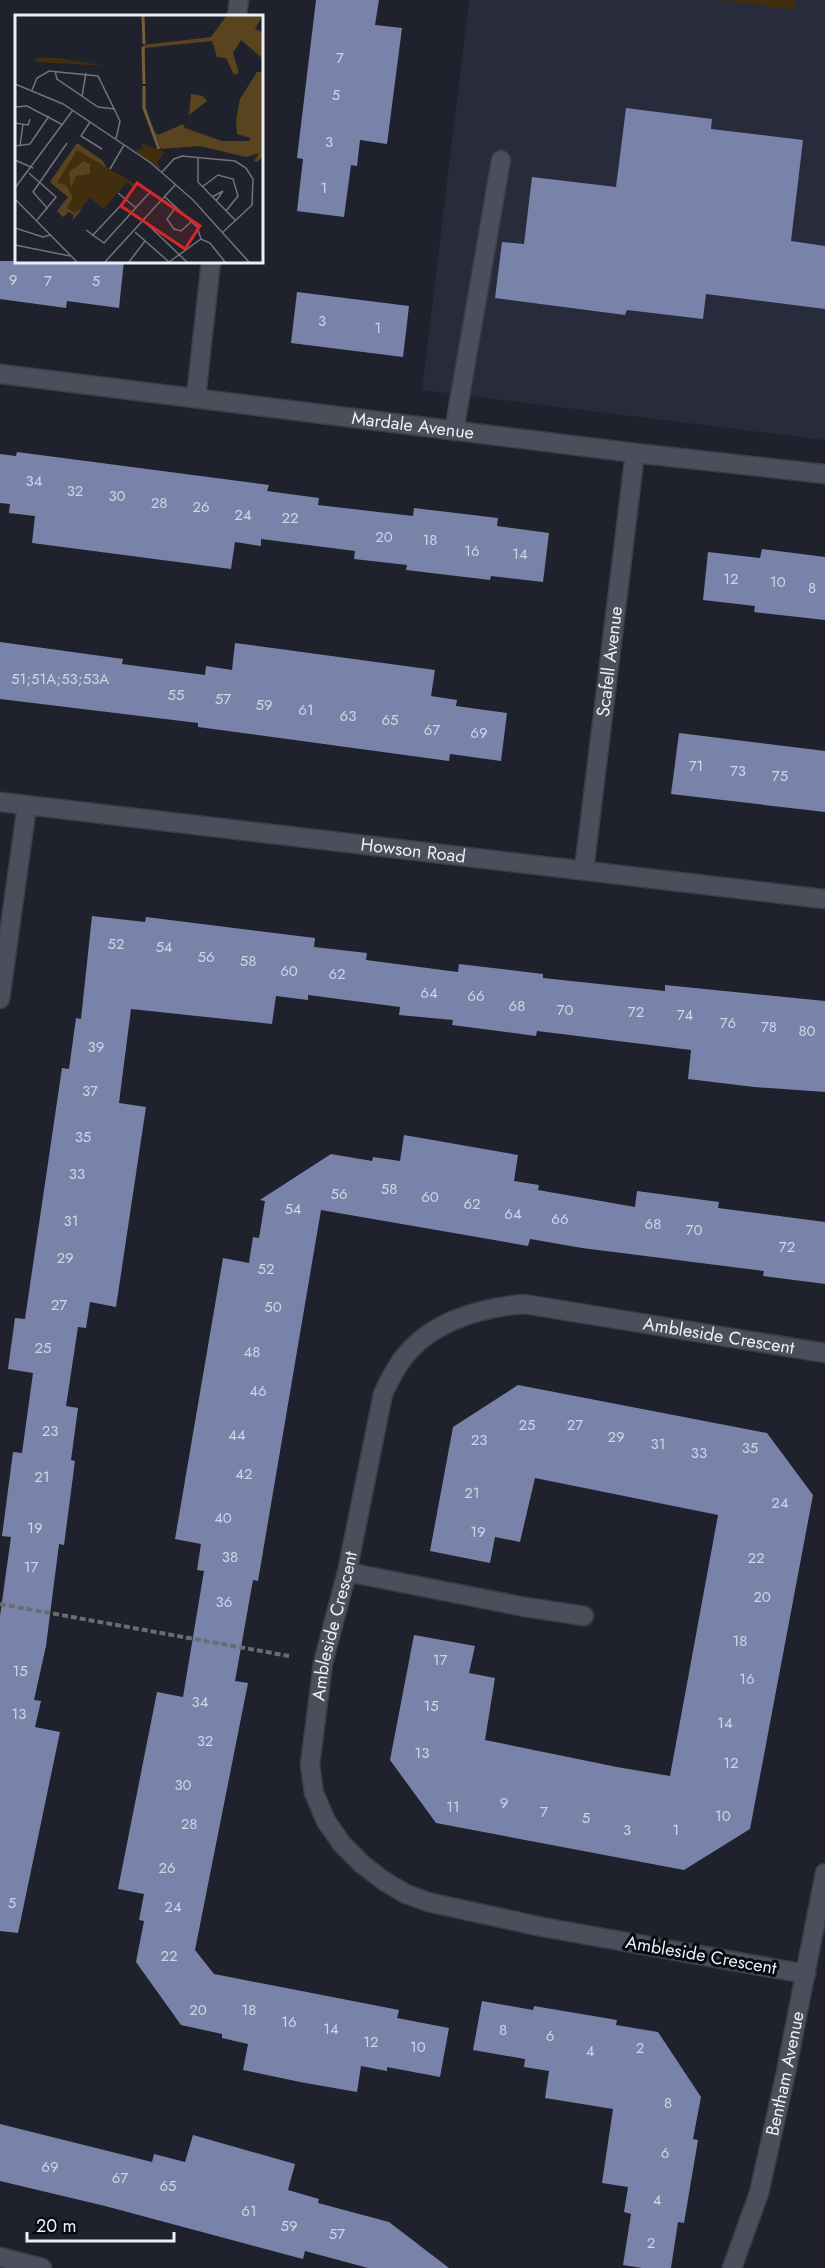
<svg xmlns="http://www.w3.org/2000/svg" width="825" height="2268" font-family="Jost,sans-serif">
	<rect width="100%" height="100%" fill="#1f212c"/>
	<path fill="#272b3b" d="M469,0H825V440L422,390Z"/>
	<path fill="#412e0e" d="M720,0H796L795,10Z"/>
	<g fill="#7983a9">
		<path d="M316,0H379L375,25L402,28L387,144L360,140L357,166L351,165L344,217L297,211L303,159L297,158Z"/>
		<path d="M626,108L712,119L711,129L803,140L791,241L825,246V309L706,294L703,319L627,310L625,315L495,298L502,242L524,244L532,177L616,187Z"/>
		<path d="M0,261H124L119,308L67,301L66,308L0,299Z"/>
		<path d="M297,292L409,306L403,357L291,343Z"/>
		<path d="M17,452L269,485L267,491L319,498L318,505L413,516L414,508L498,518L497,526L549,533L543,582L491,576L490,580L406,570L407,565L354,559L355,551L261,539V546L235,542L231,569L32,543L35,516L9,513L10,504L0,503V454L16,456Z"/>
		<path d="M762,549L825,557V620L754,612L755,606L703,600L708,552L760,558Z"/>
		<path d="M0,642L123,659L122,664L205,675L206,666L232,670L235,643L435,670L431,696L457,700L456,706L507,713L501,761L450,754L449,761L198,727V723L0,699Z"/>
		<path d="M679,733L825,751V812L671,794Z"/>
		<path d="M92,916L145,922L146,917L315,938L314,947L367,953L366,960L458,972L459,964L543,974V978L665,991V985L825,1001V1092L754,1087L688,1079L691,1050L537,1031L536,1036L452,1025L453,1020L399,1015L400,1007L308,995V1000L276,996L272,1024L131,1009L119,1103L146,1107L116,1307L90,1302L86,1328L78,1327L66,1406L78,1408L71,1460L75,1461L64,1545L59,1544L46,1646L34,1700L41,1701L35,1727L60,1732L18,1933L0,1931V1616L11,1537L2,1536L13,1452L22,1453L33,1373L8,1369L15,1318L25,1319L62,1068L69,1069L76,1018L81,1019Z"/>
		<path d="M404,1135L518,1155L514,1181L539,1185L538,1190L635,1207L637,1191L719,1202L718,1208L825,1222V1284L763,1276L764,1271L582,1248L530,1239L528,1246L321,1210L258,1581L253,1580L235,1681L248,1683L195,1950L214,1974L399,2010L397,2018L449,2028L440,2077L387,2067V2071L361,2066L357,2092L300,2082L243,2070L248,2044L222,2038V2034L181,2025L136,1962L144,1921L139,1920L144,1894L118,1889L157,1692L183,1697L204,1571L197,1570L201,1544L175,1539L223,1258L249,1263L253,1237L259,1238L265,1201L260,1200L266,1196L331,1154L372,1161L373,1157L400,1161Z"/>
		<path d="M518,1385L767,1433L813,1495L750,1829L684,1870L436,1823L390,1760L414,1635L475,1646L469,1673L495,1678L485,1740L617,1767L670,1776L718,1515L535,1478L520,1542L495,1537L490,1563L430,1551L453,1427Z"/>
		<path d="M482,2001L533,2010L534,2006L617,2020L616,2025L658,2032L701,2097L693,2139L698,2140L684,2223L678,2222L671,2268H642L623,2265L631,2214L624,2212L628,2187L602,2183L613,2109L545,2098L549,2071L524,2067L525,2059L473,2050Z"/>
		<path d="M0,2124L152,2162L154,2154L185,2162L193,2135L295,2164L288,2190L319,2199L318,2203L389,2222L449,2268H368L305,2251L303,2259L105,2206L0,2181Z"/>
	</g>
	<g fill="none" stroke-linecap="round" stroke-linejoin="round">
		<g stroke="#3b3d46" stroke-width="21">
			<g id="lane">
				<path d="M454,431L501,160"/>
				<path d="M347,1572L525,1607L584,1616"/>
			</g>
		</g>
		<g stroke="#3b3d46" stroke-width="21">
			<g id="street">
				<path d="M237,16L239,0"/>
				<path id="s1" d="M0,374L635,453L825,474"/>
				<path d="M196,397L211,261"/>
				<path id="s2" d="M0,802L825,899"/>
				<path id="s3" d="M584,870L635,453"/>
				<path d="M0,999L27,805"/>
				<path id="s4" d="M806,1974L542,1927L428,1902L406,1894L384,1881L362,1864L342,1844L326,1821L314,1793L310,1765L323,1663L347,1572L383,1394C387,1385 391,1377 396,1369C422,1324 476,1308 524,1304L825,1353"/>
				<path d="M0,2257L42,2268"/>
				<path id="s5" d="M732,2268L759,2193L786,2072L825,1873"/>
			</g>
		</g>
		<path stroke="#6a6c75" stroke-width="4" stroke-dasharray="6 3" stroke-linecap="butt" d="M0,1604L289,1656"/>
		<use href="#lane" stroke="#4b4f5b" stroke-width="18"/>
		<use href="#street" stroke="#4b4f5b" stroke-width="18"/>
	</g>
	<g text-anchor="middle" stroke-width="6" stroke-linejoin="round" paint-order="stroke">
		<g font-size="15" fill="#d0d4e3">
			<text x="340" y="63">7</text>
			<text x="336" y="100">5</text>
			<text x="329" y="147">3</text>
			<text x="324" y="193">1</text>
			<text x="13" y="285">9</text>
			<text x="48" y="286">7</text>
			<text x="96" y="286">5</text>
			<text x="322" y="326">3</text>
			<text x="378" y="333">1</text>
			<text x="34" y="486">34</text>
			<text x="75" y="496">32</text>
			<text x="117" y="501">30</text>
			<text x="159" y="508">28</text>
			<text x="201" y="512">26</text>
			<text x="243" y="520">24</text>
			<text x="290" y="523">22</text>
			<text x="384" y="542">20</text>
			<text x="430" y="545">18</text>
			<text x="472" y="556">16</text>
			<text x="520" y="559">14</text>
			<text x="731" y="584">12</text>
			<text x="778" y="587">10</text>
			<text x="812" y="593">8</text>
			<text x="60" y="684">51;51A;53;53A</text>
			<text x="176" y="700">55</text>
			<text x="223" y="704">57</text>
			<text x="264" y="710">59</text>
			<text x="306" y="715">61</text>
			<text x="348" y="721">63</text>
			<text x="390" y="725">65</text>
			<text x="432" y="735">67</text>
			<text x="479" y="738">69</text>
			<text x="696" y="771">71</text>
			<text x="738" y="776">73</text>
			<text x="780" y="781">75</text>
			<text x="116" y="949">52</text>
			<text x="164" y="952">54</text>
			<text x="206" y="962">56</text>
			<text x="248" y="966">58</text>
			<text x="289" y="976">60</text>
			<text x="337" y="979">62</text>
			<text x="429" y="998">64</text>
			<text x="476" y="1001">66</text>
			<text x="517" y="1011">68</text>
			<text x="565" y="1015">70</text>
			<text x="636" y="1017">72</text>
			<text x="685" y="1020">74</text>
			<text x="728" y="1028">76</text>
			<text x="769" y="1032">78</text>
			<text x="807" y="1036">80</text>
			<text x="96" y="1052">39</text>
			<text x="90" y="1096">37</text>
			<text x="83" y="1142">35</text>
			<text x="77" y="1179">33</text>
			<text x="389" y="1194">58</text>
			<text x="339" y="1199">56</text>
			<text x="430" y="1202">60</text>
			<text x="472" y="1209">62</text>
			<text x="293" y="1214">54</text>
			<text x="513" y="1219">64</text>
			<text x="560" y="1224">66</text>
			<text x="71" y="1226">31</text>
			<text x="653" y="1229">68</text>
			<text x="694" y="1235">70</text>
			<text x="787" y="1252">72</text>
			<text x="65" y="1263">29</text>
			<text x="266" y="1274">52</text>
			<text x="59" y="1310">27</text>
			<text x="273" y="1312">50</text>
			<text x="43" y="1353">25</text>
			<text x="252" y="1357">48</text>
			<text x="258" y="1396">46</text>
			<text x="527" y="1430">25</text>
			<text x="575" y="1430">27</text>
			<text x="50" y="1436">23</text>
			<text x="237" y="1440">44</text>
			<text x="616" y="1442">29</text>
			<text x="479" y="1445">23</text>
			<text x="658" y="1449">31</text>
			<text x="750" y="1453">35</text>
			<text x="699" y="1458">33</text>
			<text x="244" y="1479">42</text>
			<text x="42" y="1482">21</text>
			<text x="472" y="1498">21</text>
			<text x="780" y="1508">24</text>
			<text x="223" y="1523">40</text>
			<text x="35" y="1533">19</text>
			<text x="478" y="1537">19</text>
			<text x="230" y="1562">38</text>
			<text x="756" y="1563">22</text>
			<text x="31" y="1572">17</text>
			<text x="762" y="1602">20</text>
			<text x="224" y="1607">36</text>
			<text x="740" y="1646">18</text>
			<text x="440" y="1665">17</text>
			<text x="20" y="1676">15</text>
			<text x="747" y="1684">16</text>
			<text x="200" y="1707">34</text>
			<text x="431" y="1711">15</text>
			<text x="19" y="1719">13</text>
			<text x="725" y="1728">14</text>
			<text x="205" y="1746">32</text>
			<text x="422" y="1758">13</text>
			<text x="731" y="1768">12</text>
			<text x="183" y="1790">30</text>
			<text x="504" y="1808">9</text>
			<text x="453" y="1812">11</text>
			<text x="544" y="1817">7</text>
			<text x="723" y="1821">10</text>
			<text x="586" y="1823">5</text>
			<text x="189" y="1829">28</text>
			<text x="627" y="1835">3</text>
			<text x="676" y="1835">1</text>
			<text x="167" y="1873">26</text>
			<text x="12" y="1908">5</text>
			<text x="173" y="1912">24</text>
			<text x="169" y="1961">22</text>
			<text x="198" y="2015">20</text>
			<text x="249" y="2015">18</text>
			<text x="289" y="2027">16</text>
			<text x="331" y="2034">14</text>
			<text x="503" y="2035">8</text>
			<text x="550" y="2041">6</text>
			<text x="371" y="2047">12</text>
			<text x="418" y="2052">10</text>
			<text x="640" y="2053">2</text>
			<text x="590" y="2056">4</text>
			<text x="668" y="2108">8</text>
			<text x="665" y="2158">6</text>
			<text x="50" y="2172">69</text>
			<text x="120" y="2183">67</text>
			<text x="168" y="2191">65</text>
			<text x="657" y="2205">4</text>
			<text x="249" y="2216">61</text>
			<text x="289" y="2231">59</text>
			<text x="337" y="2239">57</text>
			<text x="651" y="2248">2</text>
		</g>
		<g font-size="18" fill="#edeff6" stroke="#0a0b10">
			<text dy="6" stroke="none"><textPath href="#s1" startOffset="416">Mardale Avenue</textPath></text>
			<text dy="6" stroke="none"><textPath href="#s3" startOffset="210">Scafell Avenue</textPath></text>
			<text dy="6" stroke="none"><textPath href="#s2" startOffset="416">Howson Road</textPath></text>
			<text dy="6" stroke="none"><textPath href="#s4" startOffset="1330">Ambleside Crescent</textPath></text>
			<text dy="6" stroke="none"><textPath href="#s4" startOffset="718">Ambleside Crescent</textPath></text>
			<text transform="translate(701 1955) rotate(10)" y="6">Ambleside Crescent</text>
			<text dy="6" stroke="none"><textPath href="#s5" startOffset="202">Bentham Avenue</textPath></text>
		</g>
	</g>
	<g transform="translate(15 15)">
		<rect width="248" height="248" fill="#1f212c"/>
		<path d="M20,43H43L92,51L21,47ZM62,128L87,145L92,153L121,169L119,173L112,167L89,194L75,183L59,201L47,190L53,182L35,167ZM125,128L150,137L142,147L147,155L120,136L128,133Z" fill="#412e0e"/>
		<path d="M212,0L247,1L240,14L247,17V43L226,25L218,38L224,58L219,60L211,43L202,42L197,26L130,33L128,69V30L196,22ZM242,57H248L247,143L242,147L239,146L244,138L231,142L184,131L146,134L139,115L143,120L168,109L170,113L207,126H234L236,123L222,119L221,105L225,84ZM176,79L188,81L192,86L174,100ZM62,128L87,145L92,153L62,135L42,168L51,170L58,182L52,193L60,198L68,193L57,206L59,200L54,197L48,202L42,196L53,182L35,167ZM69,146L75,149V159L61,161L56,173L54,157Z" fill="#5a4420"/>
		<path fill="none" stroke="#755e3a" stroke-width="3" d="M128,0L129,29M128,32L129,69M129,71V93L144,134"/>
		<path fill="none" stroke="#71737d" stroke-width="1.5" d="M40,56L42,64L83,92L100,94M0,69L48,89L136,148L178,185L234,247M17,75L22,63L34,56L83,61L105,106L101,124M67,81L71,58M0,92L12,91L48,110M75,107L66,121L87,134M0,108L13,110L15,104M0,131L15,129L34,101M5,131L8,109M183,142V167L221,206M0,145L18,153M95,154L109,130M147,157L159,144L167,141L220,146L231,153L238,164L237,190L208,217M14,158L41,182L22,205M187,172L203,160L218,164L223,181L211,196M0,173L58,95M103,178L121,193M150,182L182,212L186,224M197,182L208,176L201,186M0,184L62,247M161,192L152,204L159,214L166,216L177,206M33,194L18,177L52,128M129,206L172,247M0,213L28,222L35,220M71,215L89,228L136,176M120,217L154,247M77,221L111,185M0,230L55,241M90,247L161,169M114,247L130,226M154,247L186,224L195,228L210,247"/>
		<path fill="#d62828" fill-opacity="0.15" stroke="#d62828" stroke-width="3" d="M122,168L185,211L170,234L106,191Z"/>
		<rect width="248" height="248" fill="none" stroke="#edeff6" stroke-width="3"/>
	</g>
	<path d="M27 2232v9h147v-9" fill="none" stroke="#edeff6" stroke-width="3"/>
	<text x="36" y="2232" font-size="18" fill="#edeff6" stroke="#0a0b10" stroke-width="4.5" paint-order="stroke">20 m</text>
</svg>
